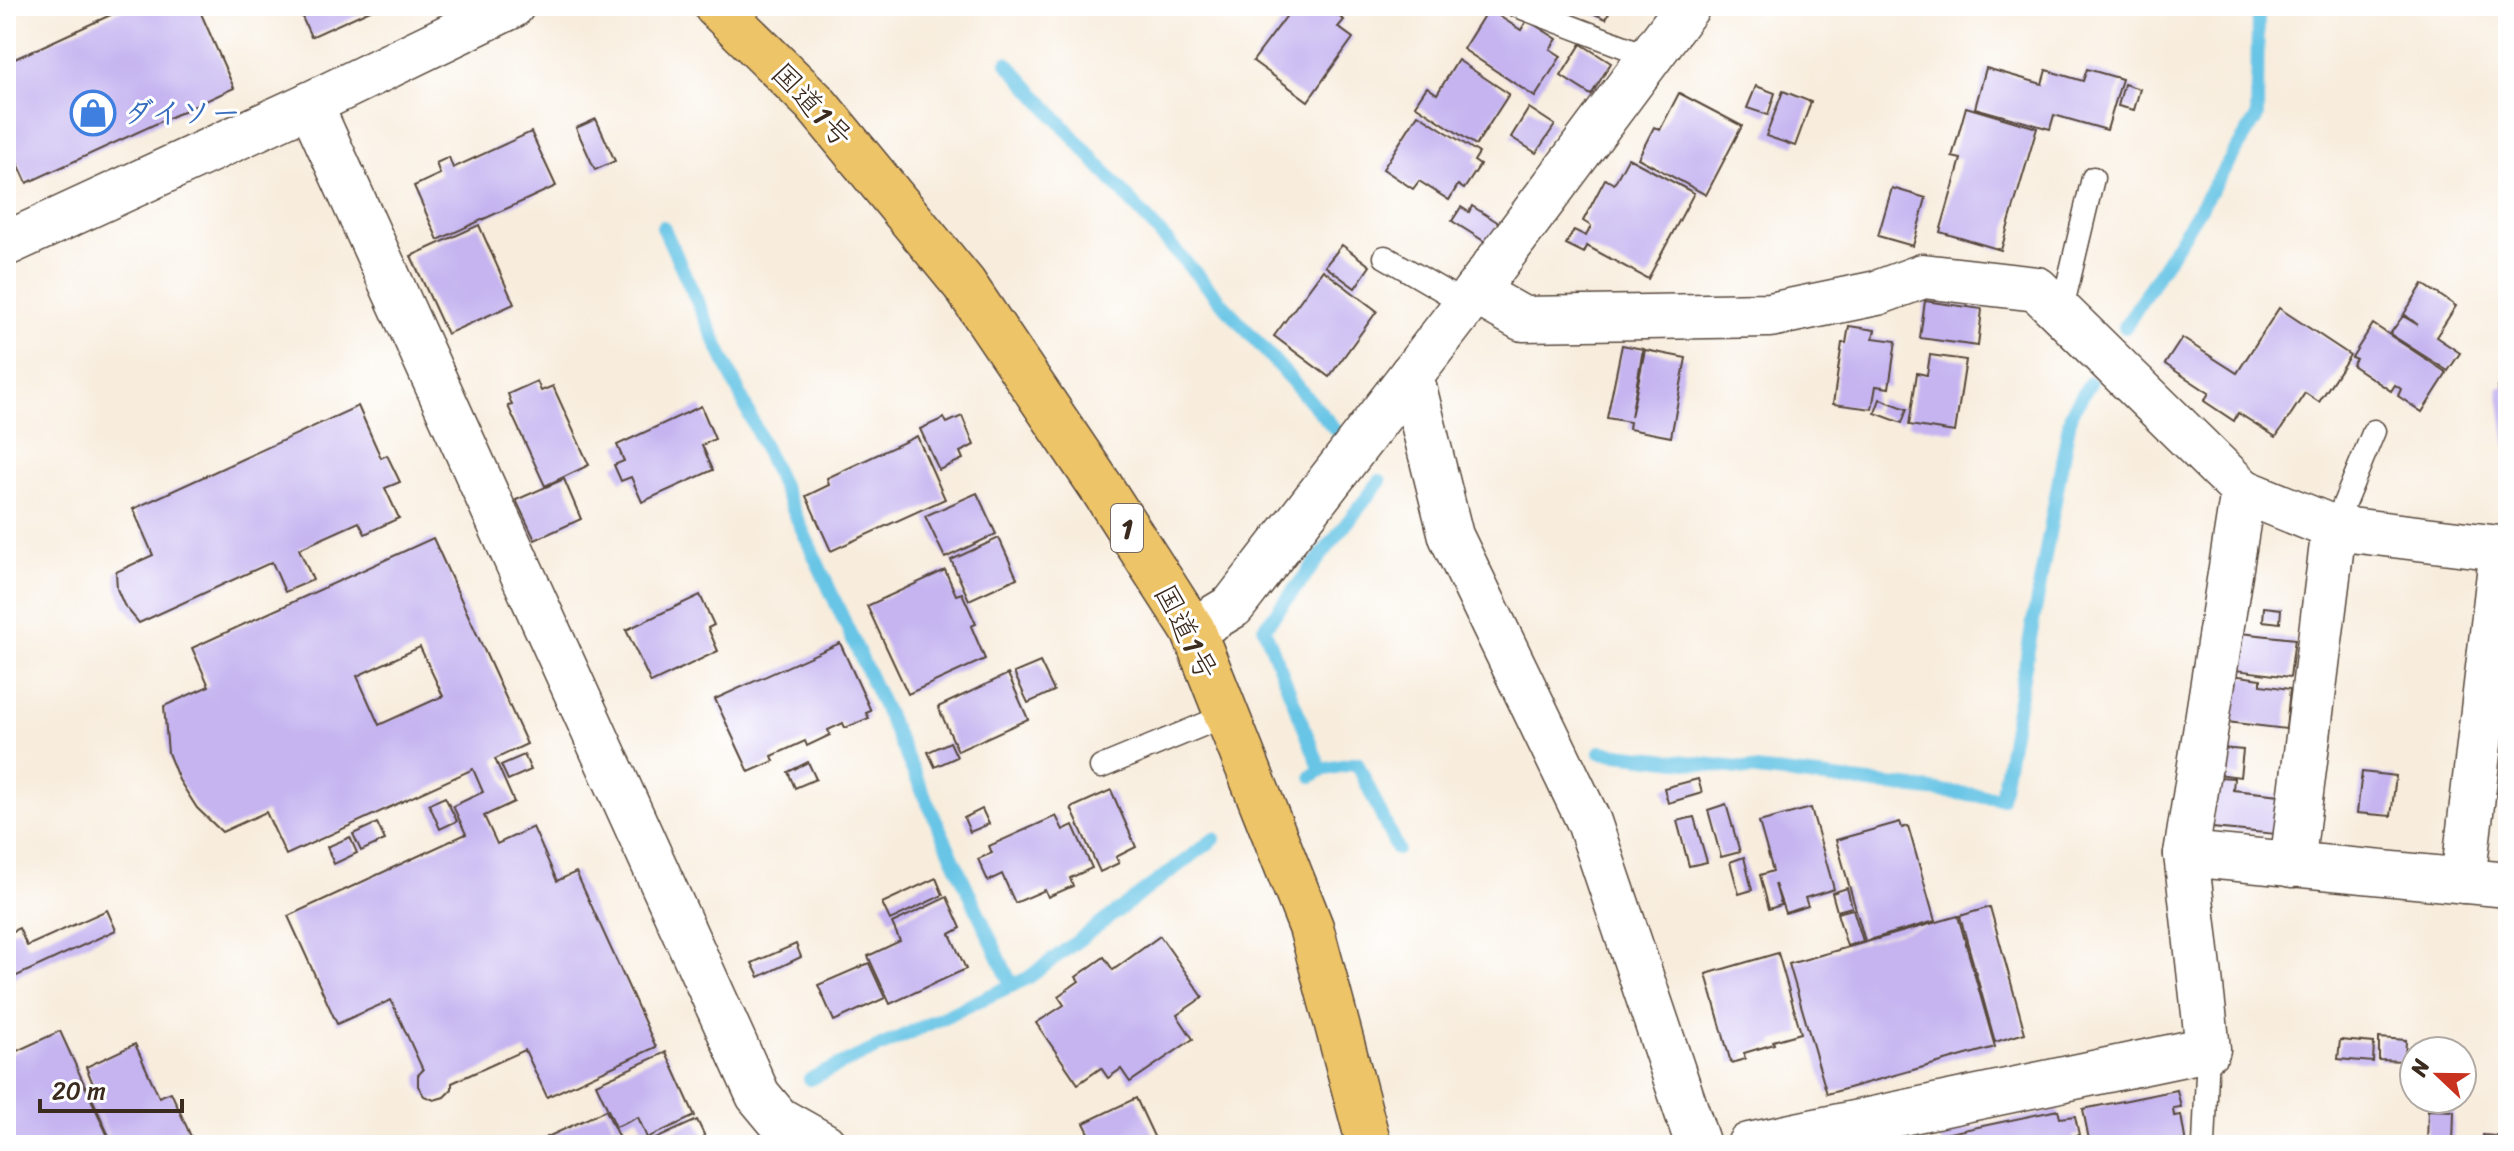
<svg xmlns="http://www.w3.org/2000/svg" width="2514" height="1151" font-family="Sriracha,'Klee One',sans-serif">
	<rect width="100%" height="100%" fill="#fff"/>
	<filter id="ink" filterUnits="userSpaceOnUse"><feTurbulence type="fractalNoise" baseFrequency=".0125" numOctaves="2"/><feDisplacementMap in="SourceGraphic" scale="16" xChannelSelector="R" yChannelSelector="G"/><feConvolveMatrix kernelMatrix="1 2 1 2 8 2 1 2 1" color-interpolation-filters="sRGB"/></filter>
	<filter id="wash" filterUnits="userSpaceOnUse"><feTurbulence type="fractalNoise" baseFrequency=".006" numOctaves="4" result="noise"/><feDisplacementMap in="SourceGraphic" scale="32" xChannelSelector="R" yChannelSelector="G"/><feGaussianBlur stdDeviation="1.8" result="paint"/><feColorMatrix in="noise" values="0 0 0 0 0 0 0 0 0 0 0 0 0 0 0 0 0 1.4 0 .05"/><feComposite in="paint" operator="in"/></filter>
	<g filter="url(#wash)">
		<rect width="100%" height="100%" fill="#f8eddd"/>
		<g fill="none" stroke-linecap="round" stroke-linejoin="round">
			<g stroke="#68c5e6" stroke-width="14">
				<path d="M1007,63L1337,431"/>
				<path d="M663,227L1012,986"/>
				<path d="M2125,327L2257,117L2258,6"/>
				<path d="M1600,752L2001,798L2071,413L2090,383"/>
				<path d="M1321,770L1264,628L1380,481"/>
				<path d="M1312,776L1321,770L1357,763L1397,849"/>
				<path d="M810,1079L1028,978L1214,839"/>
			</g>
		</g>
		<g id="blocks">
			<g fill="#c5b4f0" fill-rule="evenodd">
				<path d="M130,6H206L199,9L234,88L27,183L6,138V63Z"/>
				<path d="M297,6H379L311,37Z"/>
				<path d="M1294,6H1324L1344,20L1338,27L1353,38L1308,101L1253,61Z"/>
				<path d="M1576,6H1612L1606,19Z"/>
				<path d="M1488,9L1521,30L1527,20L1557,39L1550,49L1561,56L1535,97L1463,49Z"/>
				<path d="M1581,44L1611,63L1591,95L1561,76Z"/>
				<path d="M1458,60L1509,94L1476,145L1415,105L1427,87L1437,94Z"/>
				<path d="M1986,68L2042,84L2046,70L2083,81L2087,69L2122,79L2107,130L2054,115L2050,129L1975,108Z"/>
				<path d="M2124,84L2140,89L2134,110L2118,106Z"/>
				<path d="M1756,86L1775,93L1768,115L1747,108Z"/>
				<path d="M1783,91L1811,102L1795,146L1766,136Z"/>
				<path d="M1679,93L1742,126L1706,195L1638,158L1654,127L1660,130Z"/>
				<path d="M1966,107L2037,128L2001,250L1940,232L1961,159L1952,157Z"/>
				<path d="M1529,108L1555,125L1536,153L1511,137Z"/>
				<path d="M1418,114L1479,153L1474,161L1480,165L1464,189L1458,185L1449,200L1419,181L1413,189L1383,169Z"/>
				<path d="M596,119L615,161L595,170L576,128Z"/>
				<path d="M531,132L556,186L438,240L414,186L440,174L436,163L449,157L453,168Z"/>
				<path d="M1628,158L1694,193L1648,279L1587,246L1584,253L1566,244L1574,230L1586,236L1591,226L1583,221L1605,179L1614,184Z"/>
				<path d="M1892,188L1926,198L1913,246L1878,236Z"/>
				<path d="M1472,206L1499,223L1487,243L1452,221L1461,207L1469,212Z"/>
				<path d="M479,225L514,304L447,334L411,256Z"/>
				<path d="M1342,245L1370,266L1355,288L1325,266Z"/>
				<path d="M1323,270L1377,311L1329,377L1274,336Z"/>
				<path d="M2423,284L2456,306L2436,337L2460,353L2448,371L2390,334L2403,316L2418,325L2404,314Z"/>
				<path d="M1925,301L1982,309L1978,346L1920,338Z"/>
				<path d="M2279,308L2350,355L2319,402L2305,393L2276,437L2238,413L2234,421L2204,401L2209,393L2165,364L2182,338L2237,373Z"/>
				<path d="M2373,324L2447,373L2422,412L2398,396L2401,389L2395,385L2391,391L2352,365L2356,359L2352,357Z"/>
				<path d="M1849,326L1875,330L1873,338L1896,341L1889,388L1876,386L1872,409L1833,404L1842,343H1846Z"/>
				<path d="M1622,345L1643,349L1631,417L1645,350L1686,358L1671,437L1629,429L1630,422L1607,418Z"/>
				<path d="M1930,355L1966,360L1955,432L1909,425L1917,373L1927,375Z"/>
				<path d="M537,381L541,391L553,386L589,465L545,486L508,406L512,405L508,394Z"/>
				<path d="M2508,385V447H2506L2498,387Z"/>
				<path d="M1880,399L1907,409L1902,423L1875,413Z"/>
				<path d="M358,406L381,458L387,455L400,482L385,488L399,518L365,534L359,522L299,549L313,580L285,592L272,562L139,623L124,605L117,589L116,572L153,555L133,509Z"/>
				<path d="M701,406L715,439L702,445L713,470L642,502L631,477L621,481L614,465L624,461L617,445Z"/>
				<path d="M962,416L974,445L960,452L963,459L939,470L920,429L944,418L947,423Z"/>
				<path d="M917,436L945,499L831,551L806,496L829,485L827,478Z"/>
				<path d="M564,479L581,519L535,540L516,500Z"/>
				<path d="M977,493L996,534L945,558L925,516Z"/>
				<path d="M433,538L527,744L495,759L514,802L484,816L497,844L533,827L557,881L576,872L656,1047L547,1097L525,1050L452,1083V1089L444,1097L434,1100L424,1096L418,1086V1075L423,1070L391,1000L337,1024L288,916L466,834L453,806L483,792L473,769L286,855L266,812L222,832L197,808L179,780L168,753L164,706L209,686L192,648ZM420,647L443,696L379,725L357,676Z"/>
				<path d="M999,538L1017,578L969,600L951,560Z"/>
				<path d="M945,570L956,595L962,593L976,624L971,626L985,659L908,694L867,606Z"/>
				<path d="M700,595L714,625L708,628L718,651L651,683L626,630Z"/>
				<path d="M2264,607L2281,609L2280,623L2263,621Z"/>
				<path d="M2240,633L2295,639L2290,677L2235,670Z"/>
				<path d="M840,643L871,711L866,713L869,718L845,728L843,723L828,730L830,735L807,746L805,741L772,756L774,761L749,772L715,699Z"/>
				<path d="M1040,662L1054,691L1028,703L1014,673Z"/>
				<path d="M1008,674L1028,719L958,751L938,707Z"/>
				<path d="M2232,675L2261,679V685L2290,689L2286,729L2227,722Z"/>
				<path d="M950,742L957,757L935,767L928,752Z"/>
				<path d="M2220,748L2243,750L2240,777L2217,774Z"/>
				<path d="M524,755L531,770L508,780L501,765Z"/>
				<path d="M808,762L816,779L795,788L788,772Z"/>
				<path d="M2362,772L2396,776L2391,816L2357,813Z"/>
				<path d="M2218,777L2234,778L2233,790L2280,795L2276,834L2212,828Z"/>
				<path d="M1698,779L1702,793L1668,803L1664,788Z"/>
				<path d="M1111,790L1136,847L1116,857L1119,863L1100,872L1071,808Z"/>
				<path d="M445,797L457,821L440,829L429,804Z"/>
				<path d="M1726,804L1740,852L1721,857L1708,810Z"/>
				<path d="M1811,808L1834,889L1805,898L1808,906L1785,913L1775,884L1781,905L1769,909L1760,875L1773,871L1759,822Z"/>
				<path d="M982,809L989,824L970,832L964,818Z"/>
				<path d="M1056,816L1063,830L1073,825L1092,868L1070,878L1073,886L1048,897L1045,890L1015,903L1002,874L988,881L978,859L992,853L989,846Z"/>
				<path d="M1694,817L1707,862L1689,866L1677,821Z"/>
				<path d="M1900,822L1902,828L1908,826L1935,921L1865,941L1836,840Z"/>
				<path d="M377,823L385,840L361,851L353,834Z"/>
				<path d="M350,837L357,853L334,864L327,847Z"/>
				<path d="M1744,857L1752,890L1739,894L1730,862Z"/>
				<path d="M936,878L943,895L890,920L882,903Z"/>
				<path d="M1847,888L1852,907L1837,911L1832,893Z"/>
				<path d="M947,897L961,928L950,934L966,969L890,1004L868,956L900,941L892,923Z"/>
				<path d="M1990,907L2025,1033L1995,1042L1960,916Z"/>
				<path d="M1853,909L1863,941L1847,946L1837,913Z"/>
				<path d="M107,910L116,930L6,981V934L19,928L27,946Z"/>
				<path d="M1958,916L1995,1047L1827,1094L1789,964Z"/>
				<path d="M1160,936L1203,997L1177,1015L1193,1039L1130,1082L1121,1069L1108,1078L1101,1068L1078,1084L1036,1023L1064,1005L1058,996L1079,981L1076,977L1104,957L1113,970Z"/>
				<path d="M796,944L801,957L759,977L752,963Z"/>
				<path d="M1778,953L1801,1033L1773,1041L1774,1044L1744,1053L1745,1059L1731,1063L1706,974Z"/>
				<path d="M869,963L885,998L834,1021L818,985Z"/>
				<path d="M60,1031L112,1145H6V1056Z"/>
				<path d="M2379,1038L2406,1040L2405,1061L2379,1060Z"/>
				<path d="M2340,1040L2374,1043L2373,1062L2338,1059Z"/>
				<path d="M135,1044L159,1097L171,1092L193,1141L184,1145H113L87,1087L93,1084L86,1067Z"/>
				<path d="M666,1052L695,1116L647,1138L638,1117L616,1127L596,1084Z"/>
				<path d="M2177,1090L2181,1107L2173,1108L2174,1116L2181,1115L2186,1144L2090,1145L2083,1109Z"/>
				<path d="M1136,1098L1158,1145H1095L1084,1123Z"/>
				<path d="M606,1110L622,1145H530Z"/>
				<path d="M2058,1110L2060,1118L2075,1116L2079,1135L2073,1136L2075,1145H1942L1940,1135Z"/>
				<path d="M2428,1110L2454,1111L2453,1145H2427Z"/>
				<path d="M697,1120L709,1145H652L651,1141Z"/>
				<path d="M2483,1135L2508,1137V1145H2483Z"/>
			</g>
		</g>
	</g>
	<g filter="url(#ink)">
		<use href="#blocks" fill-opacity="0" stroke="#57473b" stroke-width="2"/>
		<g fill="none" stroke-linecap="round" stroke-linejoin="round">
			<g stroke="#57473b" stroke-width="25">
				<g id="service">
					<path d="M1517,6L1651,57"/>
					<path d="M1385,257L1466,304"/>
					<path d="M2061,313L2093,178"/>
					<path d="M2334,528L2374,431"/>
					<path d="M1101,767L1227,715"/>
					<path d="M2204,1145L2208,1049"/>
				</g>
			</g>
			<g stroke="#57473b" stroke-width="47">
				<g id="minor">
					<path d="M310,104L758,1095L778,1119L824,1145"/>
					<path d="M6,244L310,104L512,6"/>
					<path d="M1475,292L1523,319L1770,315L1877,293L1923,276L2037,289L2243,491L2186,854L2508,885"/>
					<path d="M1411,375L1451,536L1589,822L1698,1145"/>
					<path d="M2243,491L2334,528L2508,549"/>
					<path d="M1193,630L1233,606L1466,304L1688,6"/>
					<path d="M2292,865L2334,528"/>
					<path d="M2463,881L2502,548"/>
					<path d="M1749,1145L2208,1049L2186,854"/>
				</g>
			</g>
			<g stroke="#57473b" stroke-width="47">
				<path id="trunk" d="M716,6L815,103L964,284L1101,487L1193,630L1311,927L1369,1145"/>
			</g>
			<use href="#service" stroke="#fff" stroke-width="22"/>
			<use href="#minor" stroke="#fff" stroke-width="44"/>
			<use href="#trunk" stroke="#eec469" stroke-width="44"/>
		</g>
	</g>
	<defs>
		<g id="shop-ring" transform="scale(2.3)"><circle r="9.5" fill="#fff" stroke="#3f7fe0" stroke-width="1.5"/><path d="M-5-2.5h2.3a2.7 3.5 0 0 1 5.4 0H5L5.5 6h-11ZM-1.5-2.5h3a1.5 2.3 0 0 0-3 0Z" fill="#3f7fe0"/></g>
	</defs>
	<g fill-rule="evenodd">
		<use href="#shop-ring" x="93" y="113"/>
	</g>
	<g text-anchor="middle" stroke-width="6" stroke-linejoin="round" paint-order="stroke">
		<rect fill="#fff" stroke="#766a62" stroke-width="2" x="1111" y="504" width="32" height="48" rx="6"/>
		<g font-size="28" font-weight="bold" fill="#3b2a1e">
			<text x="1127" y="538">1</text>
		</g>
		<g font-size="30" fill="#3b2a1e" stroke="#fff">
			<text transform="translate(812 105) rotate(47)" y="10">国道1号</text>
			<text transform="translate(1186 632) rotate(63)" y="10">国道1号</text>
		</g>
		<g font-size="30" font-weight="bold" fill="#366cbe" stroke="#fff" text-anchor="start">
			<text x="124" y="123">ダイソー</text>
		</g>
	</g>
	<rect width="2514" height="1151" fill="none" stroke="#fff" stroke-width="32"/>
	<g transform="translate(2438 1075) rotate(292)"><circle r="38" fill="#ffffff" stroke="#b1aaa5" stroke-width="2"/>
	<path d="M0-6L14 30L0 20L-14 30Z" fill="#c8321e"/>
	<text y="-12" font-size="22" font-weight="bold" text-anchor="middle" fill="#3b2a1e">N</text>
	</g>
	<path d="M40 1099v12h142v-12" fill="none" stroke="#3b2a1e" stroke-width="4"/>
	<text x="52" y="1099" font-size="24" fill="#3b2a1e" stroke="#ffffff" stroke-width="6" paint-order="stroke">20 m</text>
</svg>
